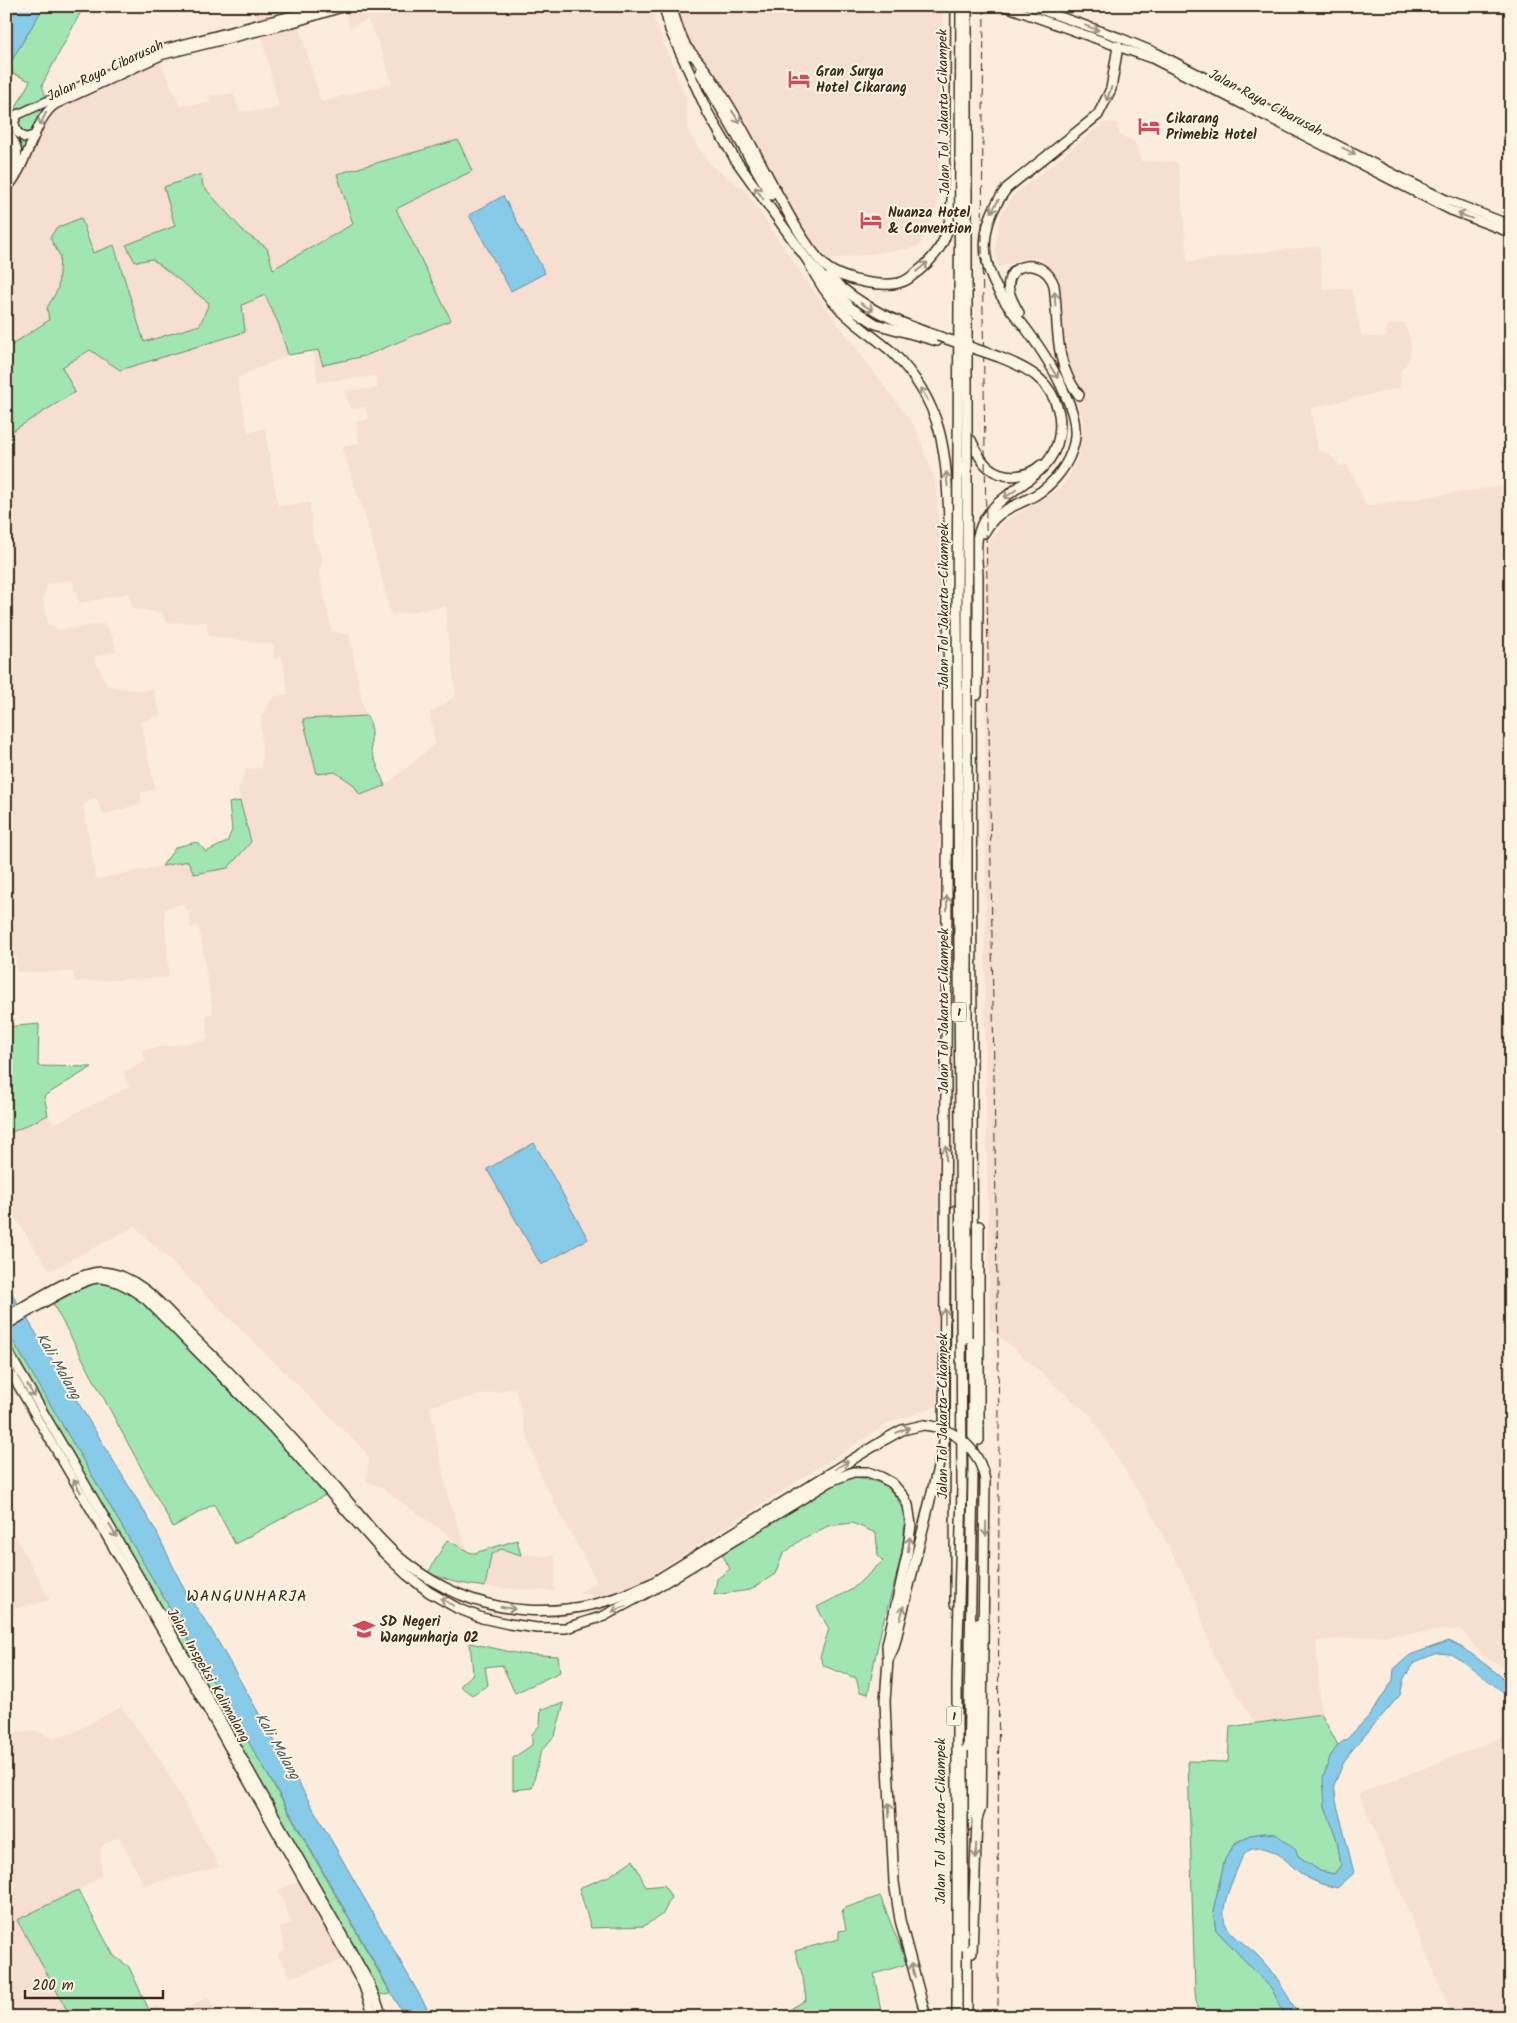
<svg xmlns="http://www.w3.org/2000/svg" width="1517" height="2023" font-family="Kalam,sans-serif">
	<rect width="100%" height="100%" fill="#fbecde"/>
	<filter id="ink" filterUnits="userSpaceOnUse"><feTurbulence type="fractalNoise" baseFrequency=".02" numOctaves="2"/><feDisplacementMap in="SourceGraphic" scale="10" xChannelSelector="R" yChannelSelector="G"/><feConvolveMatrix kernelMatrix="1 2 1 2 8 2 1 2 1" color-interpolation-filters="sRGB"/></filter>
	<g filter="url(#ink)">
		<g fill="#f6ded1" fill-rule="evenodd">
			<path d="M254,6H653L654,19L686,99L688,132L711,166L744,189L814,292L915,427L935,480L940,537L937,1406L888,1423L653,1574L621,1593L592,1596L580,1592L597,1582L541,1477L527,1436L515,1388L430,1406L448,1498L468,1552L446,1533L380,1487L366,1481L369,1460L366,1452L135,1226L50,1271L6,1204V1135L48,1115L54,1124L129,1087L123,1072L146,1061L142,1050L208,1040L206,1015L213,1013L199,927H190L189,910L185,908L184,903L164,909L169,977L74,982V972H17L16,958L6,944V192L44,118L59,104L160,61L180,106L210,103L209,96L234,94L240,112L270,110L279,107ZM344,9L350,27L368,20L384,57L392,83L321,102L299,25ZM313,352L318,382L376,376L378,388L345,391L350,409L365,407L368,419L357,422L359,443L342,448L368,525L391,615L447,606V627L456,696L430,713L435,744L385,786L360,795L353,784L335,772L303,720L367,716L363,706L349,635L332,631L319,574L323,559L312,535L310,503L278,506L265,429L248,432L237,378L288,355ZM72,580L79,603L128,593L133,608L162,613L166,623L207,622L209,636L274,645L273,659L282,656L288,694L273,697L261,717L262,768L246,769L238,791L250,842L188,861L96,879L83,804L96,797L103,815L142,803L140,793L155,789L140,721L161,716L153,688L142,691L107,686L94,657L116,651L113,638L104,624L59,630L47,624L43,599L47,584Z"/>
			<path d="M676,6H943L937,206L919,247L827,260L819,252L797,220L738,113L686,37Z"/>
			<path d="M1105,122L1117,123L1119,135L1134,141L1141,161L1178,162L1188,262L1287,249L1319,247L1323,290L1351,288L1362,337H1386L1388,325L1404,323L1411,342L1410,358L1401,371L1400,388L1311,408L1318,451L1329,454L1340,466L1348,465L1366,506L1510,485L1507,419L1499,376L1501,359L1511,358V1671L1486,1658L1459,1629L1316,1641L1321,1714L1256,1725L1213,1655L1197,1602L1151,1512L1091,1416L990,1328L985,1039L987,545L1004,522L1063,487L1079,456L1083,421L1061,363L1052,270L1040,258H1024L999,268L995,251L1000,216L1013,196Z"/>
			<path d="M6,1520L50,1600L6,1611Z"/>
			<path d="M501,1549L521,1555L555,1556L554,1591L485,1587L491,1555Z"/>
			<path d="M121,1707L159,1758L220,1867L144,1885L119,1836L101,1846V1876L78,1890L114,1956L129,1967L149,2009L158,2005L166,2017H6V1732L36,1731L52,1738L70,1734Z"/>
			<path d="M1511,1734V2017H1453L1359,1794Z"/>
			<path d="M300,1881L345,1959L291,1977L278,1954L285,1949L280,1928L292,1923L278,1890Z"/>
			<path d="M207,1997L216,2011L211,2014L212,2017H172Z"/>
		</g>
		<g fill="#a1e6b2" stroke="#6e8868">
			<path d="M44,6H84L42,85L47,101L46,112L6,189V120L11,117L30,81L6,70Z"/>
			<path d="M458,140L472,171L396,209L451,320L365,356L323,365L318,350L288,355L279,325L265,295L242,305L245,332L120,370L90,350L62,367L75,392L6,435V338L10,346L49,320L47,308L58,289L60,256L50,238L56,228L81,218L93,253L114,245L144,342L200,325L209,303L152,259L135,262L126,245L175,226L164,187L201,174L203,186L245,233L267,248L273,269L353,224L337,174Z"/>
			<path d="M367,716L371,725V750L385,786L360,795L353,784L335,772L317,774L303,719Z"/>
			<path d="M240,801L251,842L228,868L194,874L188,861L162,866L176,847L197,842L206,852L227,842L232,830L229,803Z"/>
			<path d="M39,1024L38,1066L92,1067L44,1096L48,1115L6,1135V1027Z"/>
			<path d="M95,1279L130,1288L331,1492L235,1544L214,1504L173,1527L51,1300Z"/>
			<path d="M6,1329L265,1770L391,1994L385,1995L374,1992L6,1348Z"/>
			<path d="M856,1477C876,1480 893,1486 901,1507C913,1537 888,1600 881,1631C876,1652 872,1673 868,1694L860,1692L856,1678L824,1666L820,1657L829,1629L817,1607L851,1590L883,1561L878,1556L876,1533L852,1523L828,1526L802,1539L783,1554L775,1574L750,1590L714,1595L717,1579L730,1569L721,1552L834,1483Z"/>
			<path d="M447,1540L471,1553H475L517,1540L521,1555L501,1549L491,1555L485,1587L454,1582L428,1573Z"/>
			<path d="M470,1643L520,1654L558,1656L560,1672L515,1693L502,1665L485,1667L488,1685L472,1695L460,1686L473,1674Z"/>
			<path d="M564,1703L555,1735L541,1751L532,1788L513,1790V1758L532,1745V1734L540,1725L541,1709Z"/>
			<path d="M1321,1714L1338,1745L1330,1757L1325,1806L1337,1840L1341,1865L1334,1874L1320,1871L1265,1833L1250,1835L1235,1843L1225,1859L1213,1911L1216,1930L1272,1989L1286,2017H1198L1195,1991L1188,1761L1228,1762L1230,1727Z"/>
			<path d="M633,1860L646,1887L664,1885L671,1897L663,1914L644,1926L591,1928L579,1888L609,1876Z"/>
			<path d="M78,1890L114,1956L129,1967L149,2010L137,2017H71L17,1920Z"/>
			<path d="M880,1896L907,1964L874,1974L882,2017H793L792,2008L806,2000L803,1977L795,1951L839,1939V1931L846,1930L842,1909Z"/>
		</g>
		<g fill="#88cbe9" stroke="#698b98">
			<path d="M18,6H44L6,70V30Z"/>
			<path d="M503,196L545,273L511,291L469,215Z"/>
			<path d="M534,1143L588,1239L541,1265L487,1169Z"/>
			<path d="M6,1284L156,1531L186,1593L209,1626L432,2017H405L288,1809L6,1329Z"/>
			<path d="M1449,1641L1465,1649L1511,1684V1698L1464,1662L1450,1654L1437,1653L1415,1662L1404,1678L1400,1695L1352,1750L1343,1764L1334,1785L1336,1801L1354,1873L1337,1888C1327,1886 1317,1883 1308,1878C1291,1869 1282,1850 1261,1848C1247,1847 1242,1856 1238,1867C1232,1882 1222,1902 1224,1919C1226,1933 1247,1945 1257,1955C1275,1973 1287,1995 1300,2017H1286L1272,1989L1216,1930L1213,1911L1225,1859L1236,1843L1250,1835L1265,1833L1276,1834L1296,1850L1298,1856L1320,1871L1334,1874L1341,1865L1337,1840L1325,1806L1323,1778L1330,1757L1338,1745L1347,1739L1370,1715L1393,1680L1394,1669L1410,1655Z"/>
		</g>
		<g fill="none" stroke-linecap="round" stroke-linejoin="round">
			<g stroke="#88cbe9" stroke-width="9">
				<path d="M19,1324L49,1376"/>
				<path d="M157,1563L172,1590"/>
				<path d="M1467,1659L1511,1692"/>
				<path d="M225,1681L336,1873"/>
				<path d="M346,1891L357,1909"/>
				<path d="M361,1916L364,1922"/>
				<path d="M369,1931L399,1983"/>
				<path d="M407,1996L419,2017"/>
			</g>
			<g stroke="#3b2a1e" stroke-width="11">
				<g id="major">
					<path d="M1004,6L1153,59L1450,210L1511,233"/>
					<path d="M1030,6L1121,38L1157,53L1408,181L1447,200L1511,225"/>
					<path d="M18,114L14,122L17,132L25,138L35,135"/>
					<path d="M6,120L160,50L328,6"/>
					<path d="M6,131C20,146 18,154 15,173"/>
					<path d="M6,189C28,168 34,117 56,104L162,55L288,24L347,6"/>
					<path d="M6,1348L162,1616L369,1982L383,2017"/>
					<path d="M6,1365L188,1675L363,1985L374,2017"/>
				</g>
			</g>
			<g stroke="#3b2a1e" stroke-width="12">
				<g id="highway">
					<path d="M664,6L670,30L708,113L735,159L808,261L851,308L876,324L937,341"/>
					<path d="M671,6L679,31L690,55"/>
					<path d="M956,6L955,161L957,177"/>
					<path d="M688,49C728,93 752,149 781,200C793,223 807,248 825,266C840,280 890,291 908,279C954,247 950,222 954,170"/>
					<path d="M700,72L771,195"/>
					<path d="M808,261C817,280 827,296 842,311C857,326 876,338 892,352C944,403 946,452 949,520L944,1443L894,1647L888,1660"/>
					<path d="M829,277C865,310 893,320 937,336"/>
					<path d="M1019,313C1015,306 1011,299 1009,291C1004,261 1044,256 1054,285C1059,324 1053,363 1079,395"/>
					<path d="M971,440C975,449 980,460 988,467C1004,480 1027,478 1041,465"/>
					<path d="M984,533C997,509 1012,508 1034,496C1053,485 1069,465 1074,443C1078,425 1072,408 1064,392C1055,370 1041,349 1027,330C1019,319 1009,309 1002,297C978,260 980,223 1007,188L1098,115L1111,89L1118,46"/>
					<path d="M977,695C978,656 978,617 978,578C978,563 974,546 979,532C992,488 1051,484 1059,436C1060,428 1061,419 1058,410C1050,379 1027,368 999,357"/>
					<path d="M979,1226V1440"/>
					<path d="M6,1317C27,1305 80,1270 103,1272C140,1275 165,1309 189,1333C238,1380 285,1429 330,1480C354,1507 376,1539 405,1562C480,1621 569,1624 652,1583L884,1440L902,1430L924,1425"/>
					<path d="M6,1325C25,1314 81,1277 100,1278C117,1279 132,1289 146,1299L272,1427L383,1552L406,1574L429,1592L457,1608L482,1618L509,1624L537,1628H566L604,1616L654,1589L833,1480L853,1472H868L881,1477L892,1483L904,1497L908,1505L911,1525L907,1555L887,1645L888,1660L885,1701L886,1727L894,1882L900,1920L926,2017"/>
					<path d="M955,1604L956,1210"/>
					<path d="M977,1819L981,1808L985,1481"/>
					<path d="M967,1826L973,1474L971,661"/>
					<path d="M967,1936V2017"/>
					<path d="M972,1952L977,1819L974,1808L977,1623"/>
				</g>
			</g>
			<use href="#major" stroke="#fcf5e5" stroke-width="8"/>
			<use href="#highway" stroke="#fcf5e5" stroke-width="9"/>
			<path stroke="#3b2a1e" stroke-width="1" stroke-dasharray="8 4" stroke-linecap="butt" d="M984,6L982,243L999,1421L998,2017"/>
			<g stroke="#3b2a1e" stroke-width="12" stroke-linecap="butt">
				<g id="highway-bridge">
					<path d="M938,336L999,357"/>
					<path d="M967,1338V6"/>
					<path d="M924,1425C955,1428 980,1449 985,1481"/>
					<path d="M963,1946V1751"/>
					<path d="M957,2017V1680L962,1487L957,605L961,6"/>
				</g>
			</g>
			<use href="#highway-bridge" stroke="#fcf5e5" stroke-width="9"/>
		</g>
		<defs><path id="oneway-shaft" d="M-6 0H5M1.5-3L5.5 0L1.5 3" fill="none" stroke-width="1.6" stroke-linecap="round" stroke-linejoin="round" transform="scale(1.25)"/></defs>
		<g stroke="#9c9082">
			<use href="#oneway-shaft" transform="translate(1092 28) rotate(20)"/>
			<use href="#oneway-shaft" transform="translate(1109 94) rotate(109)"/>
			<use href="#oneway-shaft" transform="translate(736 117) rotate(58)"/>
			<use href="#oneway-shaft" transform="translate(43 119) rotate(115)"/>
			<use href="#oneway-shaft" transform="translate(1349 151) rotate(27)"/>
			<use href="#oneway-shaft" transform="translate(759 193) rotate(-125)"/>
			<use href="#oneway-shaft" transform="translate(995 206) rotate(119)"/>
			<use href="#oneway-shaft" transform="translate(1465 216) rotate(-159)"/>
			<use href="#oneway-shaft" transform="translate(922 267) rotate(-40)"/>
			<use href="#oneway-shaft" transform="translate(1055 299) rotate(-93)"/>
			<use href="#oneway-shaft" transform="translate(867 307) rotate(32)"/>
			<use href="#oneway-shaft" transform="translate(1054 372) rotate(58)"/>
			<use href="#oneway-shaft" transform="translate(924 394) rotate(-121)"/>
			<use href="#oneway-shaft" transform="translate(947 479) rotate(-94)"/>
			<use href="#oneway-shaft" transform="translate(1010 494) rotate(145)"/>
			<use href="#oneway-shaft" transform="translate(947 903) rotate(-90)"/>
			<use href="#oneway-shaft" transform="translate(946 1153) rotate(-90)"/>
			<use href="#oneway-shaft" transform="translate(945 1316) rotate(-90)"/>
			<use href="#oneway-shaft" transform="translate(31 1391) rotate(60)"/>
			<use href="#oneway-shaft" transform="translate(903 1430) rotate(-23)"/>
			<use href="#oneway-shaft" transform="translate(842 1465) rotate(-32)"/>
			<use href="#oneway-shaft" transform="translate(77 1486) rotate(-120)"/>
			<use href="#oneway-shaft" transform="translate(986 1529) rotate(91)"/>
			<use href="#oneway-shaft" transform="translate(113 1531) rotate(60)"/>
			<use href="#oneway-shaft" transform="translate(909 1544) rotate(-82)"/>
			<use href="#oneway-shaft" transform="translate(447 1602) rotate(-151)"/>
			<use href="#oneway-shaft" transform="translate(508 1608) rotate(9)"/>
			<use href="#oneway-shaft" transform="translate(619 1609) rotate(155)"/>
			<use href="#oneway-shaft" transform="translate(902 1613) rotate(-76)"/>
			<use href="#oneway-shaft" transform="translate(889 1810) rotate(-92)"/>
			<use href="#oneway-shaft" transform="translate(976 1851) rotate(91)"/>
			<use href="#oneway-shaft" transform="translate(913 1970) rotate(-105)"/>
		</g>
	</g>
	<defs>
		<g id="hotel-bare" transform="scale(1.725)"><path d="M-6-4.5h1.5V1H6V5H4.5V3h-9V5H-6ZM-4 0a1.8 1.8 0 1 1 3.6 0ZM.5 0V-2.5h3Q6-2.5 6 0Z" fill="#d1495b" stroke="#fcf5e5" stroke-width="2.5" paint-order="stroke"/></g>
		<g id="school-bare" transform="scale(1.725)"><path d="M0-5L7-2L0 1L-7-2ZM-4 1L0 2.5L4 1V4Q0 6-4 4Z" fill="#d1495b" stroke="#fcf5e5" stroke-width="2.5" paint-order="stroke"/></g>
	</defs>
	<g fill-rule="evenodd">
		<use href="#hotel-bare" x="799" y="79"/>
		<use href="#hotel-bare" x="1149" y="126"/>
		<use href="#hotel-bare" x="871" y="220"/>
		<use href="#school-bare" x="364" y="1629"/>
	</g>
	<g text-anchor="middle" stroke-width="4" stroke-linejoin="round" paint-order="stroke">
		<g fill="#fcf5e5" stroke="#75675a" stroke-width="1">
			<rect x="951.5" y="1002.5" width="15" height="19" rx="4"/>
			<rect x="946.5" y="1706.5" width="15" height="19" rx="4"/>
		</g>
		<g font-size="12" font-weight="bold" fill="#3b2a1e">
			<text x="959" y="1016">1</text>
			<text x="954" y="1720">1</text>
		</g>
		<g font-size="14" fill="#3b2a1e" stroke="#fcf5e5">
			<text transform="translate(105 70) rotate(-25)" y="5">Jalan Raya Cibarusah</text>
			<text transform="translate(1266 102) rotate(28)" y="5">Jalan Raya Cibarusah</text>
			<text transform="translate(943 112) rotate(-91)" y="5">Jalan Tol Jakarta–Cikampek</text>
			<text transform="translate(943 606) rotate(-90)" y="5">Jalan Tol Jakarta–Cikampek</text>
			<text transform="translate(943 1011) rotate(-90)" y="5">Jalan Tol Jakarta–Cikampek</text>
			<text transform="translate(942 1416) rotate(-90)" y="5">Jalan Tol Jakarta–Cikampek</text>
			<text transform="translate(209 1675) rotate(60)" y="5">Jalan Inspeksi Kalimalang</text>
			<text transform="translate(940 1821) rotate(-90)" y="5">Jalan Tol Jakarta–Cikampek</text>
		</g>
		<g font-size="14" font-weight="bold" fill="#3b2a1e" stroke="#fcf5e5" text-anchor="start">
			<text x="816" y="76">Gran Surya<tspan x="816" dy="16">Hotel Cikarang</tspan></text>
			<text x="1166" y="123">Cikarang<tspan x="1166" dy="16">Primebiz Hotel</tspan></text>
			<text x="888" y="217">Nuanza Hotel<tspan x="888" dy="16">&amp; Convention</tspan></text>
			<text x="380" y="1626">SD Negeri<tspan x="380" dy="16">Wangunharja 02</tspan></text>
		</g>
		<g font-size="15" font-style="italic" fill="#525a5b" stroke="#fcf5e5">
			<text transform="translate(59 1366) rotate(60)" y="5">Kali Malang</text>
			<text transform="translate(278 1746) rotate(60)" y="5">Kali Malang</text>
		</g>
		<g font-size="16" letter-spacing="1" fill="#3b2a1e" stroke="#fcf5e5">
			<text x="247" y="1601">WANGUNHARJA</text>
		</g>
	</g>
	<rect width="1517" height="2023" fill="none" stroke="#fcf5e5" stroke-width="25"/>
	<rect x="12" y="12" width="1492" height="1998" fill="none" stroke="#3b2a1e" stroke-width="2" filter="url(#ink)"/>
	<path d="M25 1990v8h138v-8" fill="none" stroke="#3b2a1e" stroke-width="2.5"/>
	<text x="32" y="1990" font-size="15" fill="#3b2a1e" stroke="#fcf5e5" stroke-width="4" paint-order="stroke">200 m</text>
</svg>
